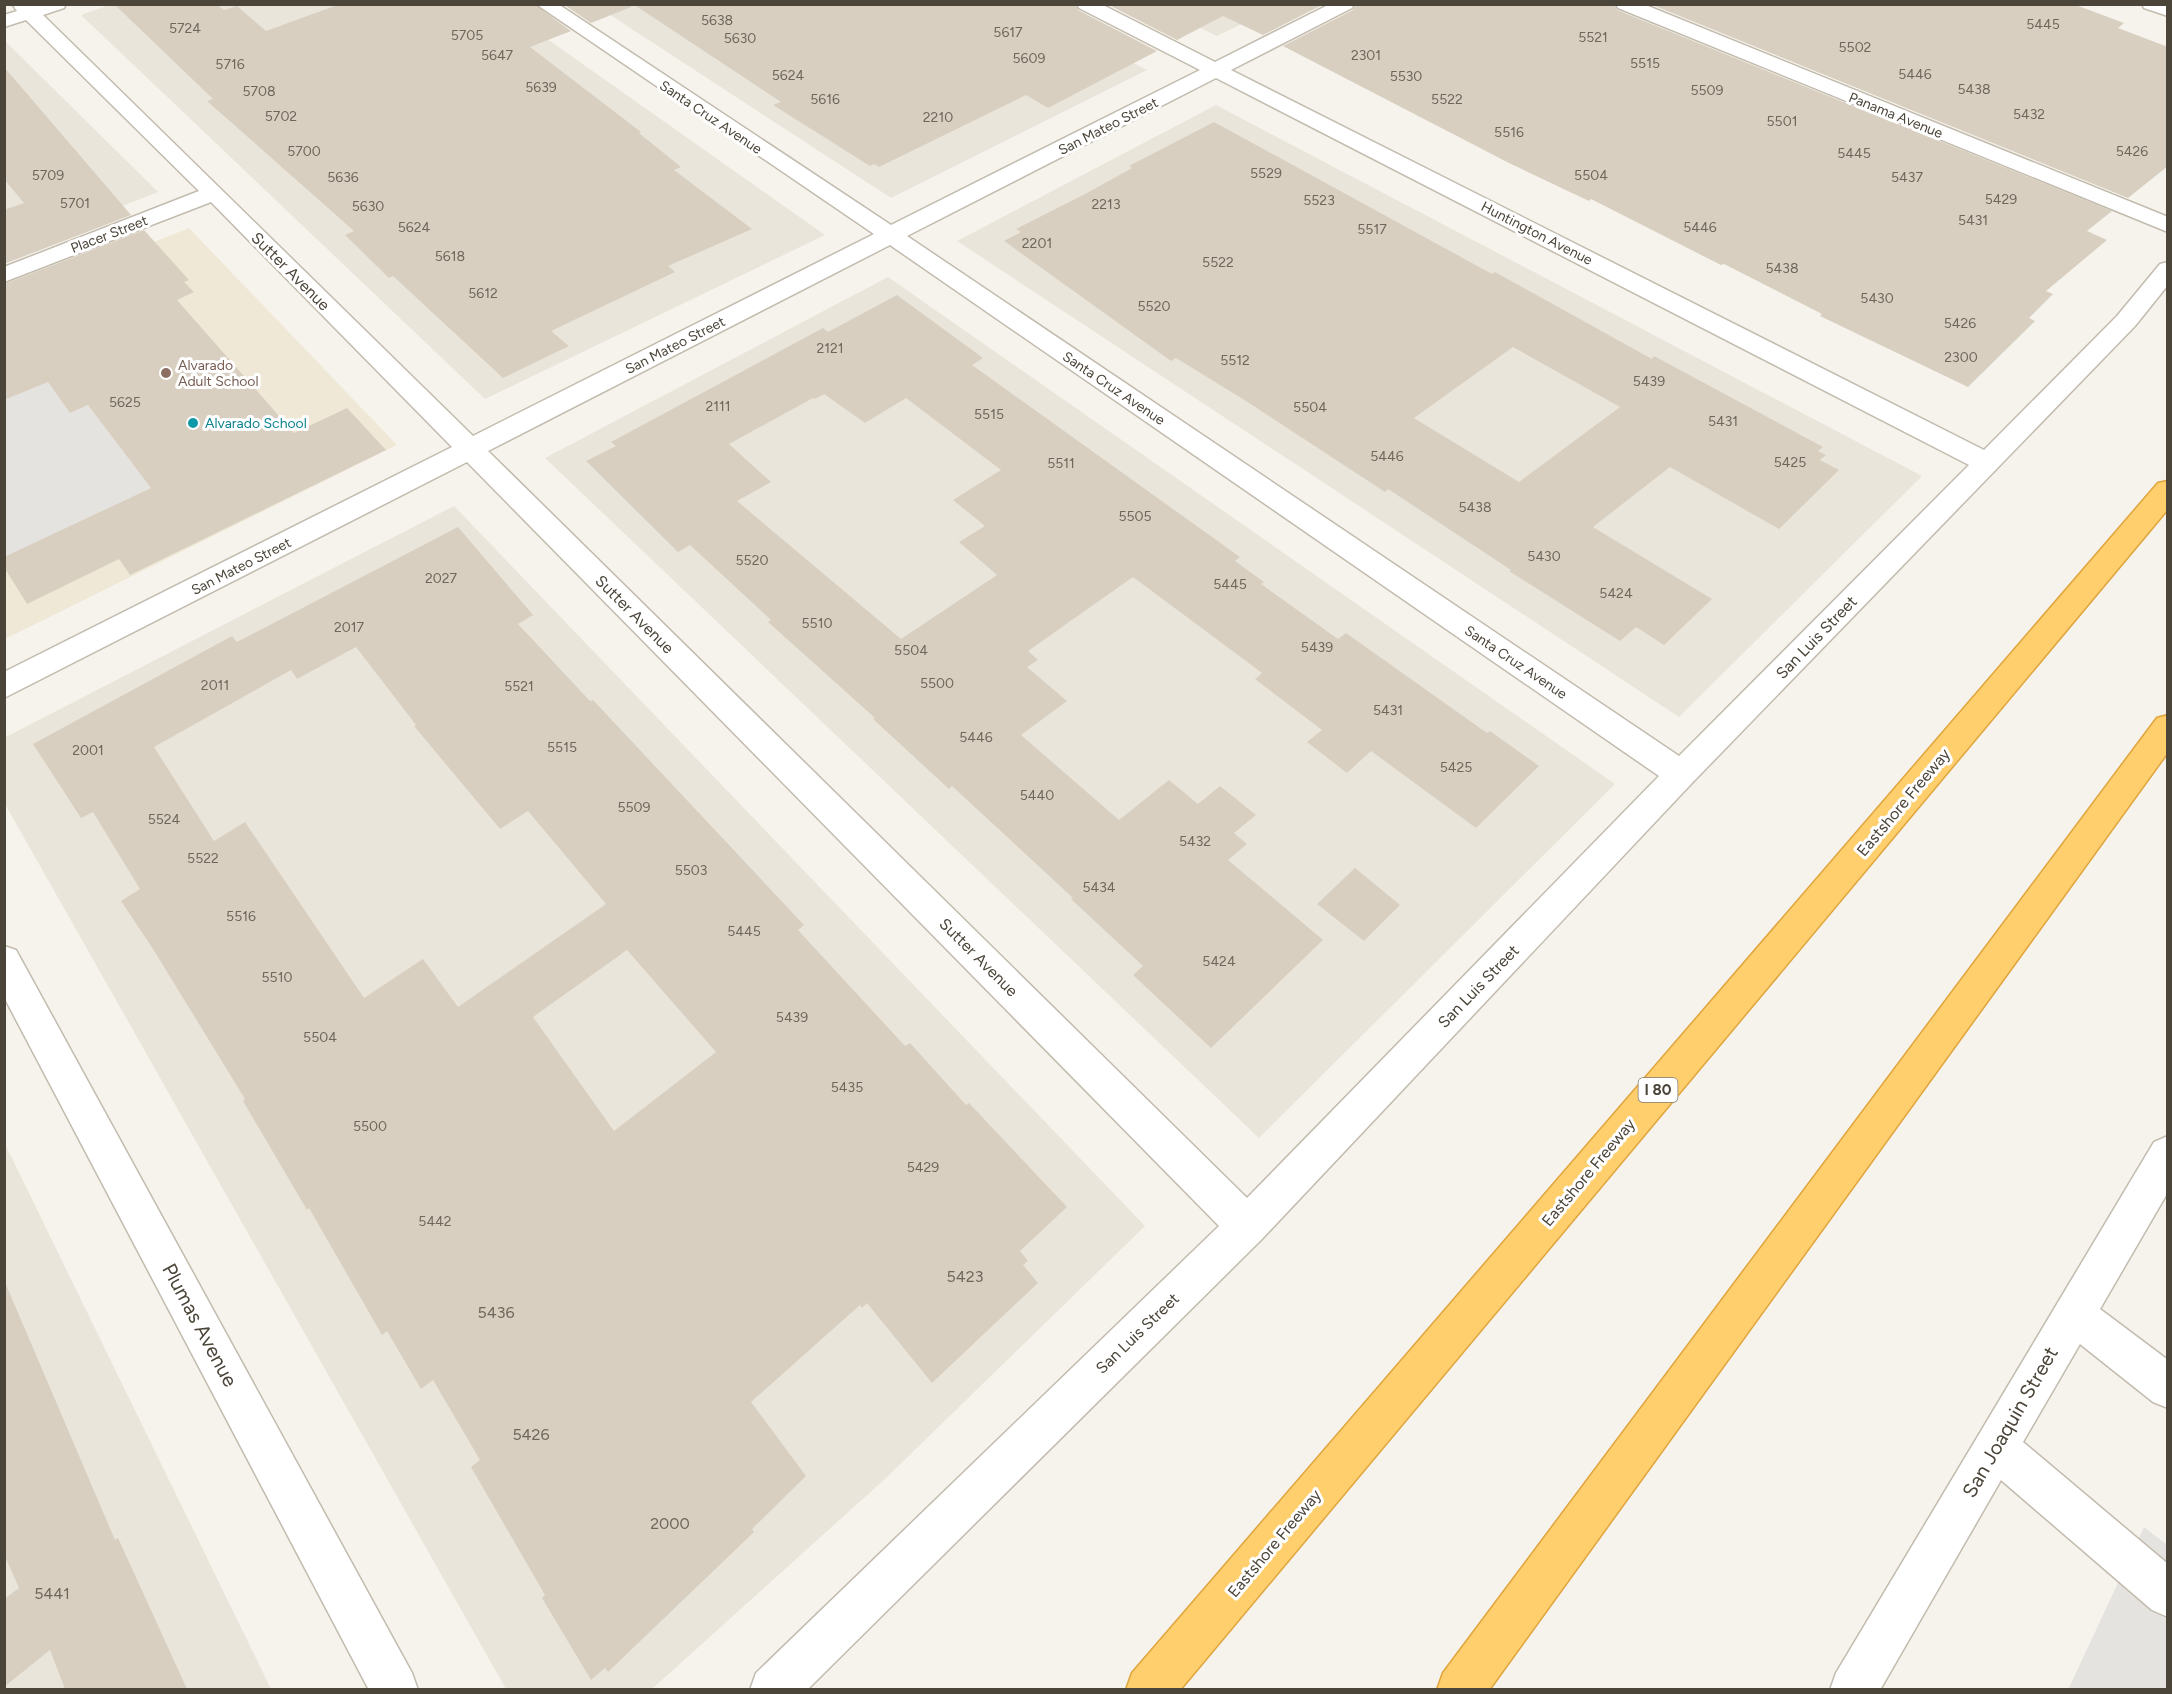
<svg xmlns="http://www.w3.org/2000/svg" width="2172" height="1694" font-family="Figtree,sans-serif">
	<rect width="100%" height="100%" fill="#f6f3ec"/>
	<g fill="#eae5da">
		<path d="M112,4L499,5L825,235L485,399L81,15Z"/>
		<path d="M595,5H1022L1147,70L891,198Z"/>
		<path d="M1152,5H1281L1217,36Z"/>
		<path d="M5,41L158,192L5,252Z"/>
		<path d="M1216,105L1922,476L1679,717L957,241Z"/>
		<path d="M888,277L1615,784L1259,1138L545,458Z"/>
		<path d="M454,506L1145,1226L886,1478L652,1689H506L5,804L4,738Z"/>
		<path d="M5,1144L271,1689H5Z"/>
	</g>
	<path fill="#efe8d6" d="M189,228L397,445L5,639V302Z"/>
	<g fill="#e5e3e0">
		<path d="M48,382L70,413L88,405L151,488L5,557L4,400Z"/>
		<path d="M2144,1527L2167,1545V1689L2068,1690Z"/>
	</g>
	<g fill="#d8cfc1" fill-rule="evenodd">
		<path d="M114,4H216L224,10L237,6L266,31L340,4H534L571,31L530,47L641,132L639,133L681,167L674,170L752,229L668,266L675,272L551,331L569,346L503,378L393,276L389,278L345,235L354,231L207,101L213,99Z"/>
		<path d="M563,4H630L631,7L591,23Z"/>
		<path d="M633,4H1075L1078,10L1157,51L1048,108L1026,95L879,167L874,164L870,166L773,105L781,102Z"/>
		<path d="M1107,4H1324L1263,35L1223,16L1177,40Z"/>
		<path d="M1356,4H1614L1617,10L2112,211L2087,231L2107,240L2046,291L2053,294L2029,318L2035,321L1968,387L1820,316L1822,314L1724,264L1721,265L1591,199L1589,201L1509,163L1283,46L1353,10Z"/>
		<path d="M1650,4H2073L2124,23L2118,28L2168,47V166L2128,198Z"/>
		<path d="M4,67L131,215L4,264V210L24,203L4,179Z"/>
		<path d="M1214,122L1492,274L1495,272L1652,359L1654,356L1823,447L1818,451L1826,455L1820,460L1839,470L1779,529L1670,467L1593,527L1712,599L1664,645L1636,627L1620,641L1509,571L1511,570L1388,489L1385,492L1246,401L1176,358L1171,361L1004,241L1021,232L1016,229L1087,193L1132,168L1129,166ZM1513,347L1620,407L1519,482L1414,418Z"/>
		<path d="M144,230L189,280L184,282L194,292L177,300L294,433L347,408L386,450L130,575L119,559L27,604L4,567V557L151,488L88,405L70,413L48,382L4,400V284Z"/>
		<path d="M897,295L983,358L972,365L1240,557L1235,561L1264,582L1261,584L1338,639L1346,633L1487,733L1490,731L1539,766L1476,828L1371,751L1347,773L1307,742L1322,730L1255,679L1262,673L1133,577L1028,651L1038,660L1027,667L1067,701L1021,735L1119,820L1169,780L1198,804L1220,786L1256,815L1234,833L1247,844L1228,860L1323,940L1211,1048L1133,975L1143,966L1071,899L1073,898L952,786L949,789L873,719L875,718L768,622L771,620L690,545L678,552L586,461L616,446L611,442L823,328L828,332ZM824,394L865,423L906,398L1001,470L953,500L985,526L959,542L997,575L901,639L737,501L771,482L729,444L813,398L815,399Z"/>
		<path d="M458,527L533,615L518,624L590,701L593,700L804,925L798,930L905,1046L910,1043L966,1105L969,1103L1067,1207L1020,1251L1028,1261L1023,1265L1038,1283L932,1383L867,1303L862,1308L860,1305L751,1402L806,1476L752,1529L754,1532L608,1672L605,1668L591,1680L542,1598L545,1595L471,1467L480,1460L433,1380L421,1389L387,1331L382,1335L309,1208L307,1210L243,1101L245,1099L153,949L121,901L140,889L93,812L81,818L33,744L232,636L237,642ZM356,647L416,725L414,726L500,829L528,811L606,904L458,1007L423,959L364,998L245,822L214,841L154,747L291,670L297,679ZM627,950L716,1052L614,1131L533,1017Z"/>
		<path d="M1355,868L1400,905L1364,941L1317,904Z"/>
		<path d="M4,1280L115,1540L118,1538L187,1689H65L50,1650L4,1687V1599L19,1588L4,1554Z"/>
	</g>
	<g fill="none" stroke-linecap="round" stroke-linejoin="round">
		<g stroke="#c2bbae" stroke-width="3">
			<g id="minor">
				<path d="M12,4H66L64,8L43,15L473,436L874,234L536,4H558L891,225L1200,70L1079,8L1077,4H1101L1215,62L1330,4H1354L1352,8L1231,70L1984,450L2117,316L2160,264L2168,262V285L2135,326L1692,783L1261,1240L807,1690H750L756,1673L1219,1226L467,462L4,698V672L452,447L211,202L4,282V267L199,191L26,20L4,27V15L17,11ZM1216,78L1969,465L1679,756L907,236ZM890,245L1659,776L1247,1198L488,451Z"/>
				<path d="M1616,4H1643L2168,217V232L1618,8Z"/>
				<path d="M2142,4H2168V16L2144,8Z"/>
				<path d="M4,946L16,950L412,1673L418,1690H369L4,997Z"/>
				<path d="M2168,1136V1192L2100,1309L2168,1360V1408L2153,1402L2080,1344L2023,1442L2168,1564V1617L2152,1610L2001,1480L1880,1690H1830L1836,1673L2154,1142Z"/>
			</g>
		</g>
		<g stroke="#e0a43c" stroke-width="3">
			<g id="highway">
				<path d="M2168,481V509L1180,1690H1126L1132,1673L2158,483Z"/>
				<path d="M2168,715V752L1489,1690H1437L1443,1673L2157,718Z"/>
			</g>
		</g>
		<use href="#minor" fill="#fff" fill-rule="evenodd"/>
		<use href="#highway" fill="#ffcf6e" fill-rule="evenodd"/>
	</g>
	<circle fill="#8d6e63" stroke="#fff" stroke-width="2" cx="166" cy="373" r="6"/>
	<circle fill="#0f9aa8" stroke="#fff" stroke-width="2" cx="193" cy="423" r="6"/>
	<g text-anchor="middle" stroke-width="6" stroke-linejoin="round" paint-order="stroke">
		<g font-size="14" fill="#6e675b">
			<text x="717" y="25">5638</text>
			<text x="2043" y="29">5445</text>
			<text x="185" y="33">5724</text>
			<text x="1008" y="37">5617</text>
			<text x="467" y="40">5705</text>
			<text x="1593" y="42">5521</text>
			<text x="740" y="43">5630</text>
			<text x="1855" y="52">5502</text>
			<text x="497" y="60">5647</text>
			<text x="1366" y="60">2301</text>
			<text x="1029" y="63">5609</text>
			<text x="1645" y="68">5515</text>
			<text x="230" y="69">5716</text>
			<text x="1915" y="79">5446</text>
			<text x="788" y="80">5624</text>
			<text x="1406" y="81">5530</text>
			<text x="541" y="92">5639</text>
			<text x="1974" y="94">5438</text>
			<text x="1707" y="95">5509</text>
			<text x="259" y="96">5708</text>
			<text x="825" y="104">5616</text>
			<text x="1447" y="104">5522</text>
			<text x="2029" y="119">5432</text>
			<text x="281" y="121">5702</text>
			<text x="938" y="122">2210</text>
			<text x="1782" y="126">5501</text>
			<text x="1509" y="137">5516</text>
			<text x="304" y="156">5700</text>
			<text x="2132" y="156">5426</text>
			<text x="1854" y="158">5445</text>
			<text x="1266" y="178">5529</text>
			<text x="48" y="180">5709</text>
			<text x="1591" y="180">5504</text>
			<text x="343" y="182">5636</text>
			<text x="1907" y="182">5437</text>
			<text x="2001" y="204">5429</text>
			<text x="1319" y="205">5523</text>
			<text x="75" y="208">5701</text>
			<text x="1106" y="209">2213</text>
			<text x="368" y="211">5630</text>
			<text x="1973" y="225">5431</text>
			<text x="414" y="232">5624</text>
			<text x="1700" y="232">5446</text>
			<text x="1372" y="234">5517</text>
			<text x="1037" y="248">2201</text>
			<text x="450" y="261">5618</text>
			<text x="1218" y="267">5522</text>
			<text x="1782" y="273">5438</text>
			<text x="483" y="298">5612</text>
			<text x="1877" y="303">5430</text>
			<text x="1154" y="311">5520</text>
			<text x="1960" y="328">5426</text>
			<text x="830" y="353">2121</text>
			<text x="1961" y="362">2300</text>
			<text x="1235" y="365">5512</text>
			<text x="1649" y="386">5439</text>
			<text x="125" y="407">5625</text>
			<text x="718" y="411">2111</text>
			<text x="1310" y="412">5504</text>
			<text x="989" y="419">5515</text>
			<text x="1723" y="426">5431</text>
			<text x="1387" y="461">5446</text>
			<text x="1790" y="467">5425</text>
			<text x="1061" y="468">5511</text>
			<text x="1475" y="512">5438</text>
			<text x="1135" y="521">5505</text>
			<text x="1544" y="561">5430</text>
			<text x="752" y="565">5520</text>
			<text x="441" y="583">2027</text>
			<text x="1230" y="589">5445</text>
			<text x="1616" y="598">5424</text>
			<text x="817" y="628">5510</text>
			<text x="349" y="632">2017</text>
			<text x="1317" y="652">5439</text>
			<text x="911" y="655">5504</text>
			<text x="937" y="688">5500</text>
			<text x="215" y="690">2011</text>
			<text x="519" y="691">5521</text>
			<text x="1388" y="715">5431</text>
			<text x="976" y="742">5446</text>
			<text x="562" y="752">5515</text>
			<text x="88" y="755">2001</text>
			<text x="1456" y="772">5425</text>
			<text x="1037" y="800">5440</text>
			<text x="634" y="812">5509</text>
			<text x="164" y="824">5524</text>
			<text x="1195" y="846">5432</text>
			<text x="203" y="863">5522</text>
			<text x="691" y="875">5503</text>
			<text x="1099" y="892">5434</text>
			<text x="241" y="921">5516</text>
			<text x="744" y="936">5445</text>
			<text x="1219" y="966">5424</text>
			<text x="277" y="982">5510</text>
			<text x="792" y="1022">5439</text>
			<text x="320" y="1042">5504</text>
			<text x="847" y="1092">5435</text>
			<text x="370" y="1131">5500</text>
			<text x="923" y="1172">5429</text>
			<text x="435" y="1226">5442</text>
		</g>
		<g font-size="14" fill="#4b4439" stroke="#fff">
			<text transform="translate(1896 115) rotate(22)" y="5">Panama Avenue</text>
			<text transform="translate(711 117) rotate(34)" y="5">Santa Cruz Avenue</text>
			<text transform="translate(1108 126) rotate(-27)" y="5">San Mateo Street</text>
			<text transform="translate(1537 233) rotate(27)" y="5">Huntington Avenue</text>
			<text transform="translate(109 234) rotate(-21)" y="5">Placer Street</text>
			<text transform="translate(675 345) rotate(-27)" y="5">San Mateo Street</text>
			<text transform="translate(1114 388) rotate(34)" y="5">Santa Cruz Avenue</text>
			<text transform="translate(241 566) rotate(-27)" y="5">San Mateo Street</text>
			<text transform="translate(1516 662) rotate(34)" y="5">Santa Cruz Avenue</text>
		</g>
		<g font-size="14" fill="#785e54" stroke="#fff" text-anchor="start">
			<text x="178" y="370">Alvarado<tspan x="178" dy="16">Adult School</tspan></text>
		</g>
		<g font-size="14" fill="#0d838f" stroke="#fff" text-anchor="start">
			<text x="205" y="428">Alvarado School</text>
		</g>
		<rect fill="#fff" stroke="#817c74" stroke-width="1.5" x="1638.5" y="1078" width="39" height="24" rx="4.5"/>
		<g font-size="15" font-weight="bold" fill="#4b4439">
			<text x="1658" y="1095">I 80</text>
		</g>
		<g font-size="16" fill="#4b4439" stroke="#fff">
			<text transform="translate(291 271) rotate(45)" y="6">Sutter Avenue</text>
			<text transform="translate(635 614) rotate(45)" y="6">Sutter Avenue</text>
			<text transform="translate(1816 637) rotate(-46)" y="6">San Luis Street</text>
			<text transform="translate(1903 802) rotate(-50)" y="6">Eastshore Freeway</text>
			<text transform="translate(979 957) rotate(45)" y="6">Sutter Avenue</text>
			<text transform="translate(1478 986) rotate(-46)" y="6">San Luis Street</text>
			<text transform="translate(1588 1172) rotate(-50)" y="6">Eastshore Freeway</text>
			<text transform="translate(1137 1333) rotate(-44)" y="6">San Luis Street</text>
			<text transform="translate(1274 1543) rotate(-50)" y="6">Eastshore Freeway</text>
		</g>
		<g font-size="16" fill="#6e675b">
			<text x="965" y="1282">5423</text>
			<text x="496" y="1318">5436</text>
			<text x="531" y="1440">5426</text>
			<text x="670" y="1529">2000</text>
			<text x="52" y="1599">5441</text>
		</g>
		<g font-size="20" fill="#4b4439" stroke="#fff">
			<text transform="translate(200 1325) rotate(62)" y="7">Plumas Avenue</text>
			<text transform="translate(2010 1422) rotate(-60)" y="7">San Joaquin Street</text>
		</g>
	</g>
	<rect width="2172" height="1694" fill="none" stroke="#4b4439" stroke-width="12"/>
</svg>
